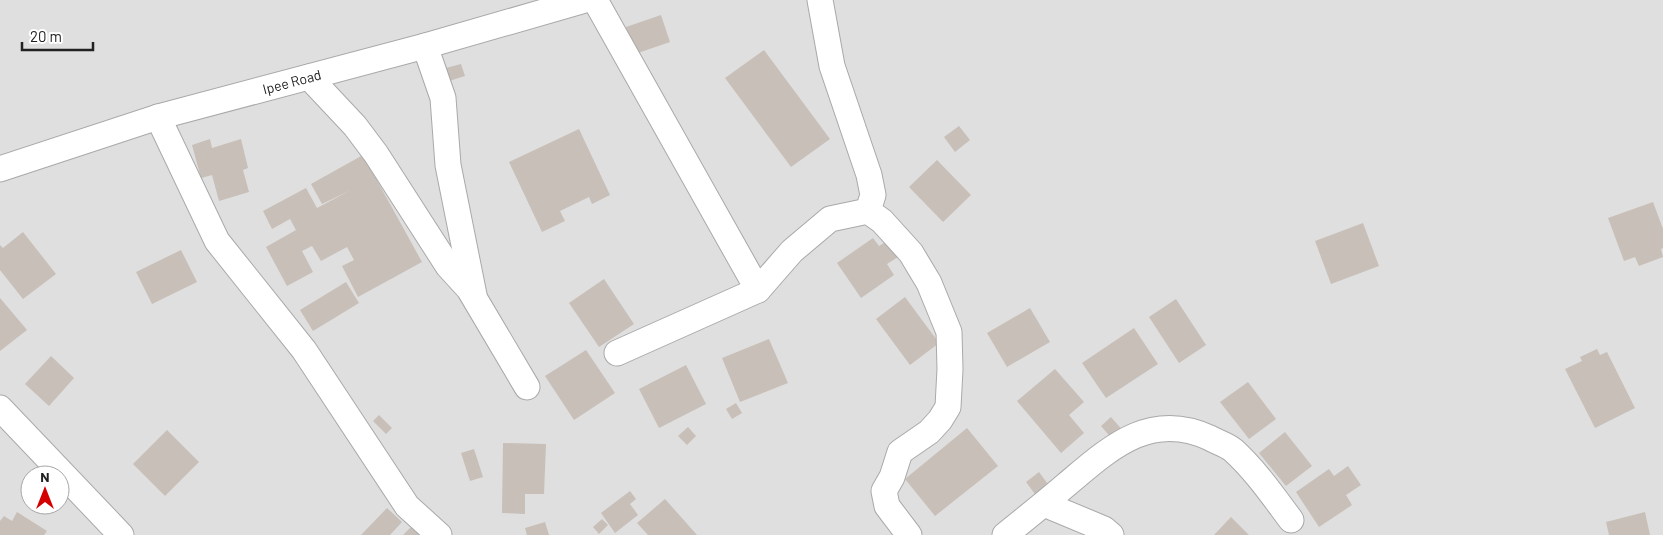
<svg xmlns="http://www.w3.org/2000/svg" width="1663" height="535" font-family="Barlow,sans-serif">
	<rect width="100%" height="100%" fill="#f2efe9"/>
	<path fill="#e0dfdf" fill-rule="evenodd" d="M0,0H1663V535H0ZM30,475H60V505H30Z"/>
	<g fill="#c7bfb8">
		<path d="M661,15L670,42L635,54L626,27Z"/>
		<path d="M764,50L830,139L791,167L725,78Z"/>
		<path d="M461,64L465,76L446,82L442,69Z"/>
		<path d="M959,126L970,140L955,152L944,137Z"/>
		<path d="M579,129L610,195L592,204L589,197L560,211L565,221L542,232L509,162Z"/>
		<path d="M210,139L212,148L241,139L248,168L243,170L249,192L219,201L212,175L201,178L192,145Z"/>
		<path d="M363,155L422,262L358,297L342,266L354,260L347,247L321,261L312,246L302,251L313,272L287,286L266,247L296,230L290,219L272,229L263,211L306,188L317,208L351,190L322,204L311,184Z"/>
		<path d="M937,160L971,195L943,222L909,187Z"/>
		<path d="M1653,202L1663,229V248L1661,249L1663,257L1639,266L1635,257L1624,261L1608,218Z"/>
		<path d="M1363,223L1379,266L1331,284L1315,241Z"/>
		<path d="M23,232L56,274L23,299L0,270V245L3,248Z"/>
		<path d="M873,238L879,246L887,241L898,257L887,264L894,275L861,298L837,263Z"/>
		<path d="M181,250L197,282L152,304L136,272Z"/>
		<path d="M604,279L634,324L599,347L569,303Z"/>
		<path d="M346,282L359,303L313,331L300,310Z"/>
		<path d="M905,297L939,343L910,365L876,319Z"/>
		<path d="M0,298L27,330L0,351Z"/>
		<path d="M1176,299L1206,345L1179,363L1149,317Z"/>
		<path d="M1030,308L1050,342L1007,367L987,333Z"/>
		<path d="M1134,328L1158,364L1106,398L1082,363Z"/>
		<path d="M769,339L788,383L740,402L722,358Z"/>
		<path d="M1597,349L1600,355L1607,352L1635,408L1595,428L1565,369L1582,361L1580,357Z"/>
		<path d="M586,350L615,393L574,420L545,376Z"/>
		<path d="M51,356L74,378L49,406L25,384Z"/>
		<path d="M686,365L706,404L659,428L639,389Z"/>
		<path d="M1055,369L1084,402L1069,415L1084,433L1061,453L1017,401Z"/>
		<path d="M1248,382L1276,419L1249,439L1220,402Z"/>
		<path d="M736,403L742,413L732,419L726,409Z"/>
		<path d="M379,415L392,428L386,434L373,421Z"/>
		<path d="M1111,417L1124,432L1114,441L1101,426Z"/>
		<path d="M688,427L696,436L687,445L678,436Z"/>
		<path d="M967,428L998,466L935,516L905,479Z"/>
		<path d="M167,430L199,462L165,496L133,464Z"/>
		<path d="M1285,432L1312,466L1286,486L1259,453Z"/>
		<path d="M503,443L546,444L544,494H525V514L502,513Z"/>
		<path d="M474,449L483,477L470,481L461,453Z"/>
		<path d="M1348,466L1361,485L1346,495L1352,505L1319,527L1296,492L1329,469L1334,476Z"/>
		<path d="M1039,472L1050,487L1037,497L1026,482Z"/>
		<path d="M630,491L636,499L630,504L638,515L615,533L601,513Z"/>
		<path d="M665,499L697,535H648L637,523Z"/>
		<path d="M387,508L402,522L390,535H361Z"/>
		<path d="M17,512L47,531L44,535H0V521L4,516L12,521Z"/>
		<path d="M1645,512L1650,535H1609L1606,522Z"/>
		<path d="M1231,517L1249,535H1214Z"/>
		<path d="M602,519L608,525L599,534L593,527Z"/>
		<path d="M545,522L549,535H527L525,528Z"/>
		<path d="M412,526L420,535H403Z"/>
	</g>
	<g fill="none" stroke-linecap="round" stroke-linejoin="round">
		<g stroke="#a9a9a9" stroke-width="27">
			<g id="minor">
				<path d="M595,0L758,290L792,251L830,219L868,211L882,221L911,253L929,283L949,332L950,369L948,407L940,420L929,432L900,452L892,477L884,491L887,506L909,535"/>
				<path d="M820,0L832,66L869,175L873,195L868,211"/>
				<path d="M425,46L443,98L448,165L474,295"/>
				<path d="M309,77L355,126L376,154L448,266L469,289L527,387"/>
				<path d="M158,117L217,241L304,350L407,506L439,535"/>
				<path d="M0,169L158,117L425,46L585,0"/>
				<path d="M617,353L758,290"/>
				<path d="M0,408L121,535"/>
				<path d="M1044,504L1104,529L1111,535"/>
				<path d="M1005,535C1025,519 1046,502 1066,485C1110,448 1150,410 1210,438C1217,442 1227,445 1233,450C1256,471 1273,496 1291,520"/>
			</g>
		</g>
		<use href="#minor" stroke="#fff" stroke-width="25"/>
	</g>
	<g text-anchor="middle" stroke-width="4" stroke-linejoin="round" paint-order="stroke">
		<g font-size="14" fill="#222" stroke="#fff">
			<text transform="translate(292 82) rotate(-15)" y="5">Ipee Road</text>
		</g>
	</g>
	<g transform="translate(45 490)"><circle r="24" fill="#ffffff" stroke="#a7a7a7"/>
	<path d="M0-4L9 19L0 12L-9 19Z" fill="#d40000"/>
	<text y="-8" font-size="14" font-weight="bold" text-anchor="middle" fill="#222222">N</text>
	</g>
	<path d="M22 42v8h71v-8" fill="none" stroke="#222222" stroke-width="2.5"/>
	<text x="30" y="42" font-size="15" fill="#222222" stroke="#ffffff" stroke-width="4" paint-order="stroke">20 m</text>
</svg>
